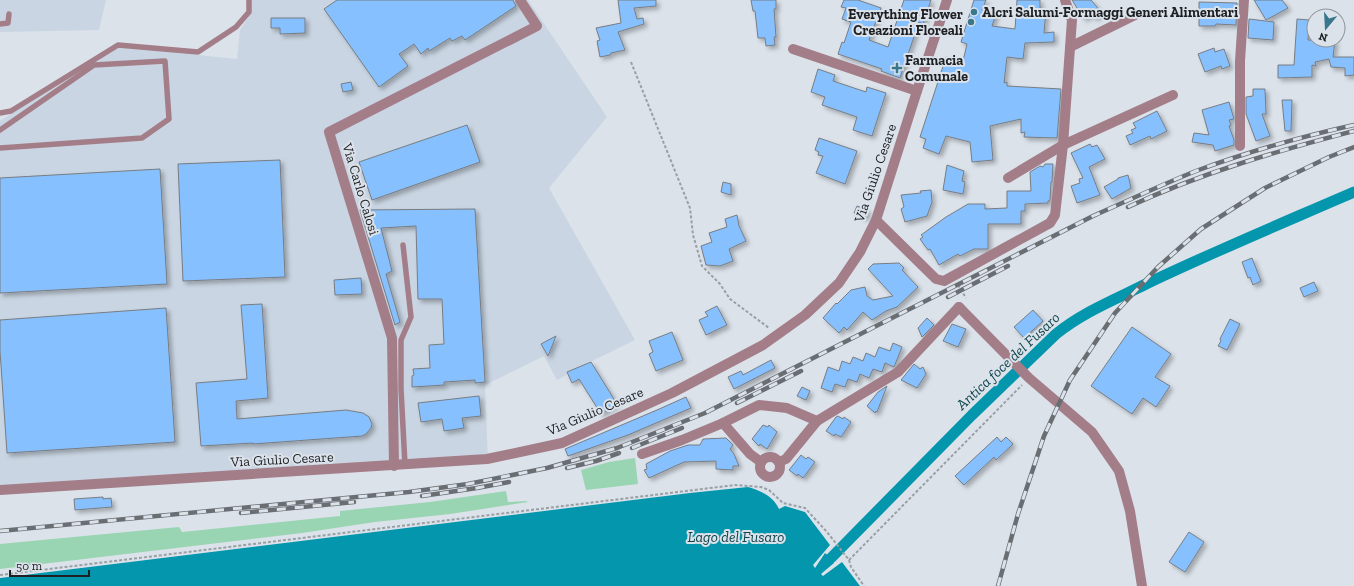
<svg xmlns="http://www.w3.org/2000/svg" width="1354" height="586" font-family="'Zilla Slab',serif">
	<defs>
		<filter id="shadow"><feDropShadow dx="3" dy="3" stdDeviation="2" flood-color="#0004"/></filter>
	</defs>
	<rect width="100%" height="100%" fill="#dbe2ea"/>
	<g fill="#c9d5e2">
		<path d="M0,0H106L99,30L0,32Z"/>
		<path d="M252,0H528L607,117L549,188L635,340L596,359L557,380L544,356L485,385L488,463L0,489V121L119,47L237,59L240,30L250,15Z"/>
	</g>
	<g fill="#99d5b2">
		<path d="M635,458L638,484L586,490L581,470L609,462Z"/>
		<path d="M506,491L508,502L526,501L528,502L450,514L375,522L302,533L0,569V544L179,527L182,532L340,516V511L430,502Z"/>
	</g>
	<path fill="#0396ac" d="M748,487C761,491 773,496 779,509L785,506L805,512L830,545L813,565L815,568L825,553L831,558L834,563L821,574L823,576L842,562L860,586H0V578L690,493Z"/>
	<g fill="none" stroke-linecap="round" stroke-linejoin="round">
		<path stroke="#0396ac" stroke-width="11" d="M831,558L972,415L1056,334C1083,312 1116,299 1146,284C1215,251 1285,222 1354,192"/>
	</g>
	<g fill="#87c0ff" stroke="#777d84" filter="url(#shadow)">
		<path d="M337,0H513L516,6L465,40L462,36L452,41L450,38L429,51L428,48L421,54L414,44L399,54L408,66L379,87L324,9Z"/>
		<path d="M618,0H656V6L634,8L637,19L643,18L644,24L618,32L625,50L611,53L610,55L600,57L597,41L600,40L596,28L621,23Z"/>
		<path d="M751,0H776V9H774L776,37H774L775,45L766,46L765,38H758L755,11H753Z"/>
		<path d="M844,0H858L881,8L869,40L888,47L904,0H931L923,24L919,22L900,78L881,71L882,69L838,54L842,42L844,43L851,22L842,19L846,8L841,7Z"/>
		<path d="M974,0H986L982,10L996,14L992,26L1015,29L1017,0H1040V8L1046,9L1044,33L1054,32V42L1025,43L1023,59L1007,57L1004,83L1007,82V86L1061,89L1057,138L1024,137L1025,132L1021,133V119L990,126L993,160L972,162L970,142L946,136L939,154L923,148L926,139L920,137L946,57L963,61L967,44L961,42Z"/>
		<path d="M1072,0H1091L1102,13L1095,18L1091,14L1084,19Z"/>
		<path d="M1254,0H1282L1288,8L1266,20Z"/>
		<path d="M1199,2L1237,3L1236,25L1216,24L1215,26H1199Z"/>
		<path d="M271,18H305V33L280,34V28H271Z"/>
		<path d="M1249,19L1274,22L1273,40L1248,38Z"/>
		<path d="M1297,19L1309,20L1308,40H1335L1333,57H1354V75L1345,76V68L1331,67L1329,59L1315,62L1316,66L1312,65V77L1278,78V65H1294Z"/>
		<path d="M1214,48L1215,52L1224,49L1230,66L1222,69L1221,66L1205,72L1198,54Z"/>
		<path d="M818,69L835,75L833,81L866,92L867,87L886,93L872,136L853,130L857,117L822,105L825,97L811,92Z"/>
		<path d="M351,82L353,90L343,92L341,84Z"/>
		<path d="M1253,89H1265L1266,114H1262L1270,136L1256,141L1246,114V97L1253,96Z"/>
		<path d="M1282,100H1292L1291,131H1285Z"/>
		<path d="M1229,102L1234,119L1229,120L1231,125L1229,126L1234,140V145L1215,151L1213,145L1192,142L1194,133L1209,135L1202,110Z"/>
		<path d="M1157,111L1167,131L1151,139L1150,136L1130,145L1126,136L1133,133L1131,130L1136,128L1133,123Z"/>
		<path d="M467,125L480,162L372,200L359,162Z"/>
		<path d="M819,138L857,151L845,184L816,173L823,156L818,155L819,152L815,150Z"/>
		<path d="M1090,144L1092,147L1097,145L1105,159L1089,167L1100,195L1077,203L1071,186L1080,183L1079,179L1083,178L1071,153Z"/>
		<path d="M280,160L285,277L183,281L178,164Z"/>
		<path d="M1045,164H1053L1052,182H1051L1050,200L1048,201V203L1025,204V211H1021V224H988V249H974L960,256L958,254L939,265L930,249L928,250L920,239L923,237L921,235L946,217L968,204H985V209L1007,208V191H1031L1030,172L1040,166L1043,167Z"/>
		<path d="M947,165L964,171L962,181L965,182L963,194L943,190Z"/>
		<path d="M160,169L167,284L0,293V178Z"/>
		<path d="M1128,175L1131,188L1112,199L1104,187L1118,179V178Z"/>
		<path d="M723,182L731,184V195L721,192Z"/>
		<path d="M931,190L932,202L927,216L905,222L901,209L904,207L901,195L921,193L920,191Z"/>
		<path d="M857,206L868,210L865,218L854,213Z"/>
		<path d="M475,209L485,382L475,383V380L444,382V385L412,387V376L414,375L413,369L430,368L429,345L444,344L442,299H418L416,226L381,228L392,271L386,274L400,322L395,325L360,210Z"/>
		<path d="M737,215L739,226L746,241L729,249L733,261L720,266L706,265L701,246L712,242L709,233L727,227L725,219Z"/>
		<path d="M1252,258L1261,281L1253,285L1250,277L1248,278L1242,262Z"/>
		<path d="M899,263L904,268L902,270L918,287L897,307L886,311L872,320L863,312L847,330L844,327L839,333L823,318L836,303L837,304L851,290L865,287L867,296L873,300L893,296L868,269L873,264Z"/>
		<path d="M361,278L362,294L335,295L334,280Z"/>
		<path d="M1314,282L1318,291L1304,297L1300,288Z"/>
		<path d="M262,304L268,398L236,401L237,419L346,410L363,413L369,417L372,424L371,428L366,434L362,436L253,444V443L201,446L196,383L247,379L241,305Z"/>
		<path d="M717,306L727,325L706,335L699,320L708,316L705,312Z"/>
		<path d="M166,308L175,442L7,453L0,351V320Z"/>
		<path d="M1033,310L1043,321L1024,338L1014,327Z"/>
		<path d="M927,318L934,325L922,337L918,328Z"/>
		<path d="M1230,319L1240,324L1227,350L1218,346L1221,341L1220,339Z"/>
		<path d="M952,324L966,329L958,347L943,341Z"/>
		<path d="M1132,327L1171,354L1155,377L1170,386L1156,407L1143,398L1132,414L1091,386Z"/>
		<path d="M672,332L683,360L656,371L649,354L653,352L649,341Z"/>
		<path d="M556,336L548,356L541,344Z"/>
		<path d="M893,343L902,347L894,367L885,363L882,372L873,369L869,378L860,374L857,382L848,379L845,387L835,384L832,392L821,388L828,367L839,371L842,361L850,364L853,357L863,361L866,353L875,357L879,347L890,351Z"/>
		<path d="M771,360L775,368L734,389L728,377L741,371L743,375Z"/>
		<path d="M591,362L617,404L601,414L579,379L572,383L567,372Z"/>
		<path d="M914,364L920,369L923,367L926,374L917,388L901,380Z"/>
		<path d="M887,386L877,412L876,411L875,413L867,406L878,392Z"/>
		<path d="M802,387L810,391L806,400L797,396Z"/>
		<path d="M479,396L481,416L462,418L464,428L444,431L442,419L421,422L418,403Z"/>
		<path d="M686,397L691,408L628,435L568,456L565,449L657,410Z"/>
		<path d="M838,416L843,419L844,417L851,422L841,437L835,434L834,436L826,431L836,417Z"/>
		<path d="M763,425L768,427L769,425L777,432L767,449L760,444L759,446L752,439Z"/>
		<path d="M997,437L1001,442L1006,437L1013,444L996,460L994,457L964,485L955,476Z"/>
		<path d="M726,438L733,445L730,449L734,454L739,466H733V470L716,469V461L684,462L649,478L644,470L647,469L646,464L670,451L688,445H700L703,439Z"/>
		<path d="M801,455L806,459L808,457L815,462L803,478L798,474L797,476L789,470Z"/>
		<path d="M103,497V499L111,498L112,507L75,510L74,499Z"/>
		<path d="M1189,532L1204,542L1185,572L1169,562Z"/>
	</g>
	<g fill="none" stroke-linecap="round" stroke-linejoin="round">
		<g stroke="#9a9fa5" stroke-width="2" stroke-dasharray="3 2" stroke-linecap="butt">
			<path d="M631,62L690,208L693,235L702,266L720,284L730,299L769,328"/>
			<path d="M958,285L966,298"/>
			<path d="M849,560L1022,385"/>
			<path d="M0,575L735,485L761,487L769,490L783,503L805,508L827,532L849,560L851,567L864,586"/>
		</g>
		<g stroke="#a37e88" stroke-width="5.5">
			<path d="M0,24L8,23L9,14"/>
			<path d="M0,113L11,111L118,45L198,52L236,27L249,12V0"/>
			<path d="M0,130L94,65L165,61L169,119L142,138L0,148"/>
			<path d="M403,245L411,317L401,340V389L405,465"/>
		</g>
		<g stroke="#a37e88" stroke-width="10">
			<path d="M1070,47L1135,15"/>
			<path d="M793,49L917,91"/>
			<path d="M1240,146V61L1244,0"/>
			<path d="M1008,178L1063,145L1173,95"/>
			<path d="M876,220L936,279L944,281L1050,223L1055,215L1063,145L1072,20L1065,0"/>
			<path d="M723,423L750,454L761,462"/>
			<path d="M642,454L682,440L723,423L759,405L787,408L817,421"/>
			<circle cx="770" cy="467" r="10"/>
			<path d="M779,462L786,459L817,421L898,372L959,307"/>
			<path d="M394,466L392,338L329,132L537,26L520,0"/>
		</g>
		<g stroke="#a37e88" stroke-width="10">
			<path d="M959,307L1029,378L1092,432L1119,471L1130,511L1142,586"/>
			<path d="M0,490L487,459L562,443L672,393L763,345L805,315L839,283L860,252L876,220L917,91L947,0"/>
		</g>
		<g stroke="#6a6e73" stroke-width="4.5">
			<g id="rail">
				<path d="M1128,207C1201,173 1277,151 1354,131"/>
				<path d="M948,297L1008,266"/>
				<path d="M737,403L801,371"/>
				<path d="M632,448L682,428"/>
				<path d="M567,468L596,461L619,453"/>
				<path d="M422,496L477,488L509,482"/>
				<path d="M241,513L354,502"/>
				<path d="M0,531L409,492L468,484L547,468L617,448L705,413L1093,216C1127,201 1161,185 1196,171C1247,152 1300,137 1354,125"/>
				<path d="M998,586L1018,514L1044,436L1070,380L1115,313L1158,267L1201,229L1265,188L1329,157L1354,147"/>
			</g>
		</g>
		<use href="#rail" stroke="#dbe2ea" stroke-width="3" stroke-dasharray="9" stroke-linecap="butt"/>
	</g>
	<g fill="#39778d" stroke="#dbe2ea" stroke-width="1.5">
		<circle cx="974" cy="12" r="4"/>
		<circle cx="971" cy="22" r="4"/>
		<path d="M895 62h4v4h4v4h-4v4h-4v-4h-4v-4h4z"/>
	</g>
	<g text-anchor="middle" stroke-width="4" stroke-linejoin="round" paint-order="stroke">
		<g font-size="14" font-weight="bold" fill="#1d1f22" stroke="#dbe2ea" text-anchor="start">
			<text x="982" y="17">Alcri Salumi-Formaggi Generi Alimentari</text>
			<text x="963" y="19" text-anchor="end">Everything Flower<tspan x="963" dy="16">Creazioni Floreali</tspan></text>
			<text x="905" y="65">Farmacia<tspan x="905" dy="16">Comunale</tspan></text>
		</g>
		<g font-size="14" fill="#1d1f22" stroke="#dbe2ea">
			<text transform="translate(875 173) rotate(-71)" y="5">Via Giulio Cesare</text>
			<text transform="translate(361 189) rotate(73)" y="5">Via Carlo Calosi</text>
			<text transform="translate(595 411) rotate(-23)" y="5">Via Giulio Cesare</text>
			<text transform="translate(282 459) rotate(-3)" y="5">Via Giulio Cesare</text>
		</g>
		<g font-size="15" font-style="italic" fill="#0f444d" stroke="#dbe2ea">
			<text transform="translate(1008 361) rotate(-43)" y="5">Antica foce del Fusaro</text>
			<text x="736" y="542">Lago del Fusaro</text>
		</g>
	</g>
	<g transform="translate(1326 28) rotate(198)"><circle r="19" fill="#dbe2ea" stroke="#8f949a"/>
	<path d="M0-3L7 15L0 10L-7 15Z" fill="#39778d"/>
	<text y="-6" font-size="11" font-weight="bold" text-anchor="middle" fill="#1d1f22">N</text>
	</g>
	<path d="M10 570v6h79v-6" fill="none" stroke="#1d1f22" stroke-width="2"/>
	<text x="16" y="570" font-size="12" fill="#1d1f22" stroke="#dbe2ea" stroke-width="3" paint-order="stroke">50 m</text>
</svg>
